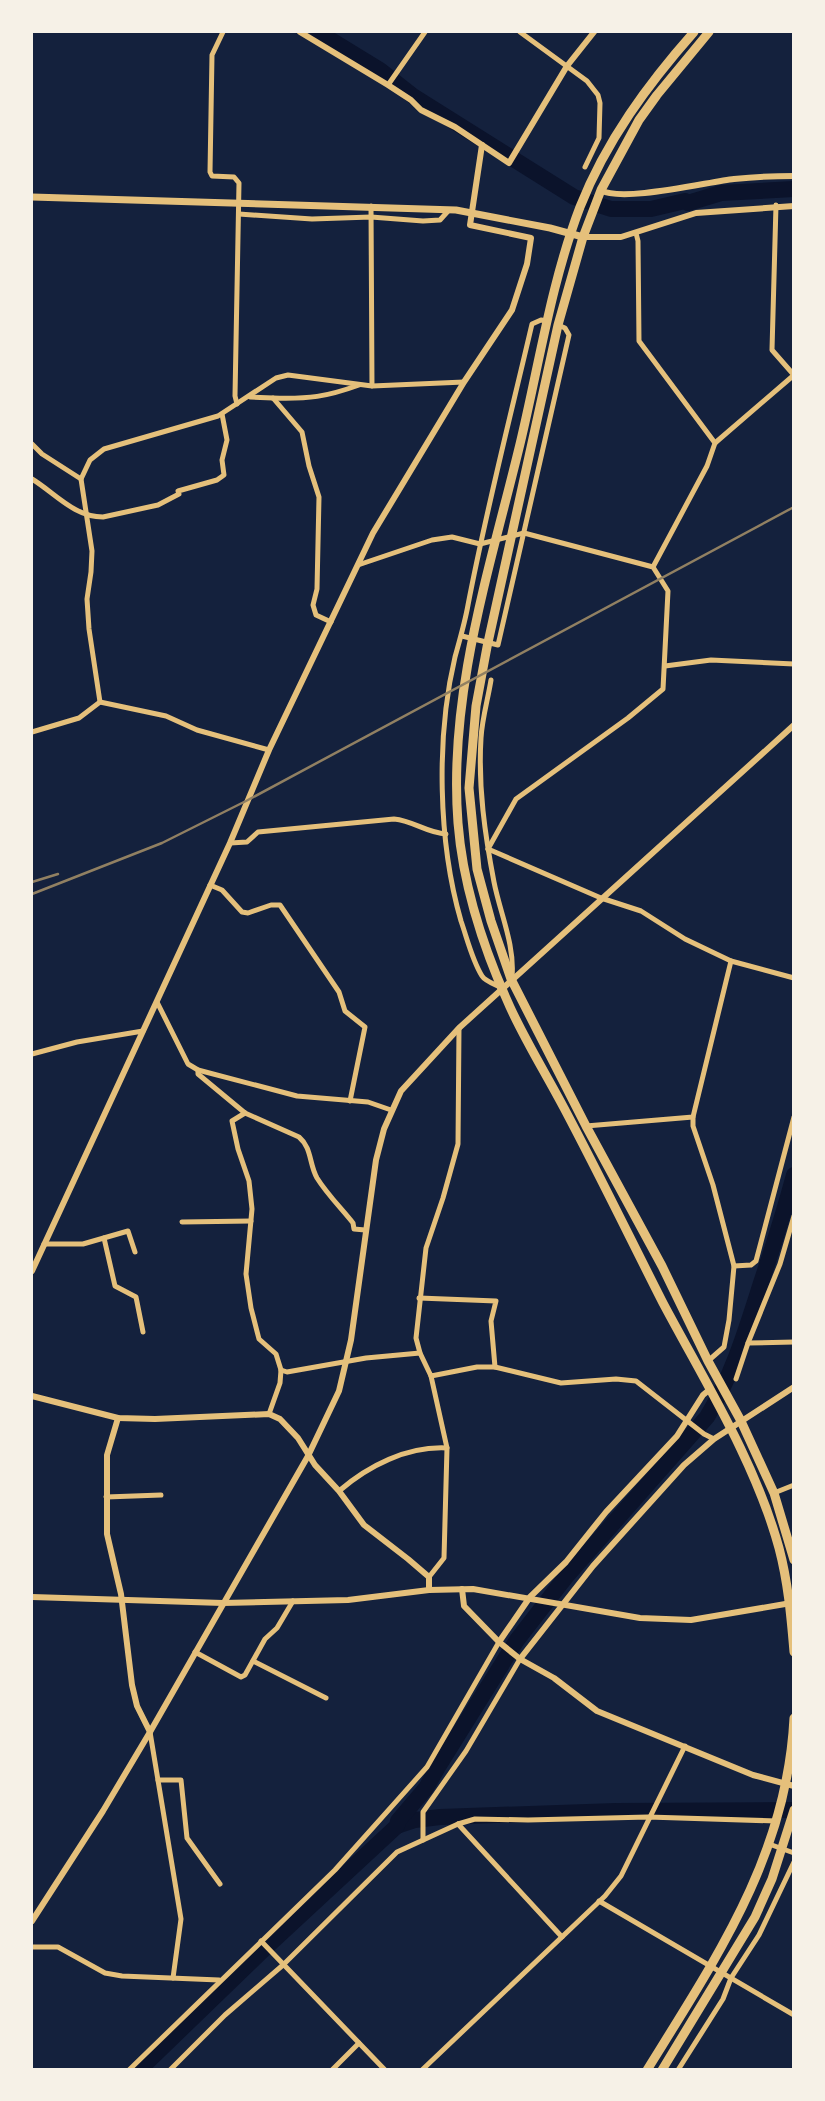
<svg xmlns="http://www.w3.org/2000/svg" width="825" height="2101" font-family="Rubik,sans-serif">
	<rect width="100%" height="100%" fill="#14213d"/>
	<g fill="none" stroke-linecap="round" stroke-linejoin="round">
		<g stroke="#0b132b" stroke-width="16">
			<path d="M318,32L380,70L413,96L574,197L611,209H651L685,201L688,203L721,193L794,189"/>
			<path d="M397,1826L415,1820L440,1817L616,1811L794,1810"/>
			<path d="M139,2070L261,1952L397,1826L398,1821L426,1788L438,1767L517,1640L565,1578L707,1417C733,1374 746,1330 761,1283C773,1247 784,1212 794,1175"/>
		</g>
		<g stroke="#e5c07b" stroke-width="5">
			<path d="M223,32L212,55L210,172L212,176L234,177L239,183L235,396L237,404"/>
			<path d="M520,32L587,81L598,95L600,103L599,138L585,167"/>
			<path d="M388,85L425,32"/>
			<path d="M776,205L772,350L793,374"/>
			<path d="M371,206L372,386"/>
			<path d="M239,214L312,219L371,217L423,221L440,220L449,210"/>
			<path d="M636,233L638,241L639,341L715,443"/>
			<path d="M250,397L273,398L302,432L309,466L319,497L317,589L313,605L316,615L331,622"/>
			<path d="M273,398C309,399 326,397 359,385"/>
			<path d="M32,444L42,454L81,479"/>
			<path d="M32,479C55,493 74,517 103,517L158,505L179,494L178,491L217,480L224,475L222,460L227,440L222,414"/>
			<path d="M358,565L432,540L452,537L480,544L524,533L653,567L668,591L663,689L628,718L516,799L488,849"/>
			<path d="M653,567L707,466L715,443L794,375"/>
			<path d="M462,636L498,645L569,335L565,328L558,325"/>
			<path d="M665,666L711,660L794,664"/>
			<path d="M491,680C488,699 482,719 481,738C478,787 485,835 494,882C500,913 515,945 512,977"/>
			<path d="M100,702L89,629L87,599L91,572L92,551L81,479L90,460L104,449L218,416L276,378L288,375L372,386L464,382"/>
			<path d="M32,732L79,718L100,702L166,716L197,730L269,750"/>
			<path d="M230,843L247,842L258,832L394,819C414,821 427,833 446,834"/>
			<path d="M488,849L601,898L641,911L685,939L731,961L693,1117L586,1126"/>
			<path d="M210,885L222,890L242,912L248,913L271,905H280L339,992L345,1011L365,1027L350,1101"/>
			<path d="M731,961L794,978"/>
			<path d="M500,987C494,984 485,981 482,976C472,960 467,938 461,921C438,842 436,737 455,657C460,639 465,622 468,605C486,511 510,418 532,324L541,320L548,321"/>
			<path d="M157,1002L188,1064L198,1070L297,1096L368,1102L391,1110"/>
			<path d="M459,1028L458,1144L443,1198L426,1248L416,1338L420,1353L431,1376L477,1367H495L561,1383L616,1379L636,1381L704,1434L714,1439"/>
			<path d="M32,1054L77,1042L143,1031"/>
			<path d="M198,1070V1074L245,1113L299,1137C312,1148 309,1164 317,1178C327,1194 341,1208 353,1223L354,1229L365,1230"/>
			<path d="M245,1113L232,1121L238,1149L249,1181L252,1209L246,1274L251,1308L259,1339L276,1354L281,1370L280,1383L269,1414"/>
			<path d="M693,1117V1126L713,1185L734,1266L729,1320L724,1347L708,1361"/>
			<path d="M182,1222L251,1221"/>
			<path d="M104,1238L115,1286L136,1297L143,1332"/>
			<path d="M44,1244H83L128,1231L135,1252"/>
			<path d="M734,1266L751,1265L756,1261L794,1117"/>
			<path d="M419,1298L496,1301L491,1321L495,1367"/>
			<path d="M748,1343L794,1342"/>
			<path d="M281,1370L287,1372L366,1358L420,1353"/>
			<path d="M736,1379L748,1343L780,1264L794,1216"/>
			<path d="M339,1491C368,1466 407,1446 447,1448"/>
			<path d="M774,1493L794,1485"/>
			<path d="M106,1497L161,1495"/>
			<path d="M429,1577L444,1558L447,1448L431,1376"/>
			<path d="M195,1652L241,1677L245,1675L265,1639L277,1628L293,1601"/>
			<path d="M253,1661L326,1698"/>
			<path d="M150,1732L181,1919L173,1978"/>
			<path d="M158,1780H181L187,1838L220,1884"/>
			<path d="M458,1824L562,1937"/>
			<path d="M423,1840V1812L466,1751L520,1659"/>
			<path d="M769,1844L794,1853"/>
			<path d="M599,1901L794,2015"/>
			<path d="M261,1941L385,2070"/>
			<path d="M32,1947H58L105,1973L122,1976L219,1980"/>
			<path d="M129,2070L335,1870L427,1767L499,1642"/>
			<path d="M170,2070L225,2015L283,1965L397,1852L458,1824L475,1819L528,1820L648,1817L776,1821"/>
			<path d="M332,2070L359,2043"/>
			<path d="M422,2070L605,1896L621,1876L685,1746"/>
			<path d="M678,2070L723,1999L731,1978L759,1935L794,1862"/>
		</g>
		<g stroke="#e5c07b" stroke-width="6">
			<path d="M300,32L388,85L411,100L421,110L455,127L509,163L567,66L594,32"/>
			<path d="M601,190C621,203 707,182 734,179C754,177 774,176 794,176"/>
			<path d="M583,237H621L696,213L794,206"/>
			<path d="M32,1271L230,843L269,750L373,533L464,382L512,310L527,264L531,238L470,225L482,145"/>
			<path d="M32,1396L118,1418L155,1419L269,1414L280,1419L298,1438L315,1465L339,1491L364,1525L408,1559L429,1577V1590"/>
			<path d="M118,1418L107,1455V1534L121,1594L132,1685L137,1706L150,1732"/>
			<path d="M462,1589L464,1606L499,1642L520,1659L554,1678L597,1711L753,1775L794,1786"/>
			<path d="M32,1597L223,1603L348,1600L429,1590L473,1589L640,1618L691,1620L791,1603"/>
			<path d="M499,1642L530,1597L566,1562L606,1512L677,1436L703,1395L709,1390"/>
			<path d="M520,1659L593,1566L684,1465L714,1439L794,1387"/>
			<path d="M32,1921L103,1811L150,1732L308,1456L339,1391L351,1340L376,1160L384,1129L401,1091L459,1028L794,725"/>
		</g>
		<path stroke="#e5c07b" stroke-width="7" d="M32,197L456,210L550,228L583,237"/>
		<g stroke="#e5c07b" stroke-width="9">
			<path d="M694,32C648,84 606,141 580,207C551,283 539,365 520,444C490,568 448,694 458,823C463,886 484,950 510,1007C526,1042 546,1074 564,1108C598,1172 630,1238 663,1303C705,1382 755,1461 779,1548C788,1582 791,1616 794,1652"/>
			<path d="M709,32L657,95L639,120L601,190L583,237L558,325L487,647L476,706L469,788L477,869L491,921L511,979L586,1126L662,1266L708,1361L741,1421L774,1493L794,1560"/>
			<path d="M647,2070C717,1957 787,1855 794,1718"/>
			<path d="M662,2070L755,1917L772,1879L794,1810"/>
		</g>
		<g stroke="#918062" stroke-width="2.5">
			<path d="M32,882L58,874"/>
			<path d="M32,894L162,843L246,801L794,507"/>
		</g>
	</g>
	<rect width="825" height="2101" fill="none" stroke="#f6f1e7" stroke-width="66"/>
</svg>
